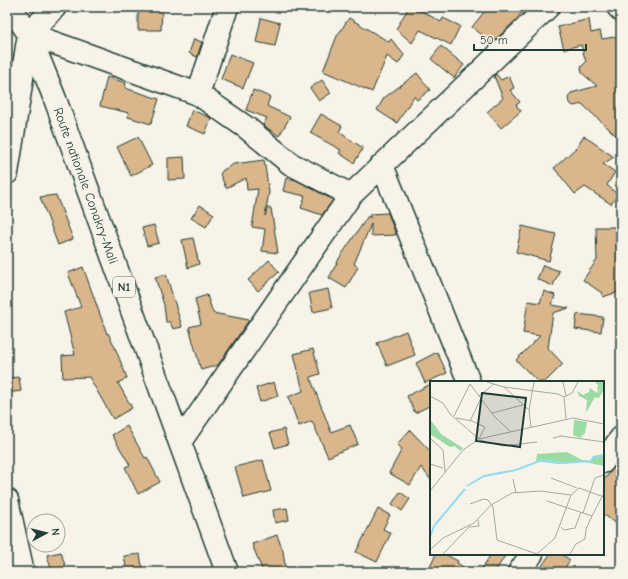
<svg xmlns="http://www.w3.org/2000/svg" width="628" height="579" font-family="'Comic Neue',sans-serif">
	<rect width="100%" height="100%" fill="#f7f3e8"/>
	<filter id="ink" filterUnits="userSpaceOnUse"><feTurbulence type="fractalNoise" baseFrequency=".025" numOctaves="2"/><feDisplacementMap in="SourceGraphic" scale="8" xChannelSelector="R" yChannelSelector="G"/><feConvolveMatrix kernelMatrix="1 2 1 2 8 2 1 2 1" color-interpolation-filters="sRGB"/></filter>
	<g filter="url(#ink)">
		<g fill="#dab68c" stroke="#1f3d34">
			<path d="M409,7H415L441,22L443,18L460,26L451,45L420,30L412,43L396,29Z"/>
			<path d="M488,7H526L516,20L492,43L472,27Z"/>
			<path d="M138,10H162L161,30H138Z"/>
			<path d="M261,18L280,23L275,46L256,42Z"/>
			<path d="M349,18L389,42L391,39L404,55L398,64L387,56L372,92L323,71L337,36Z"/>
			<path d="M589,19L591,33L600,31L602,39L621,36V140L582,104L574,106L569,103L568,98L571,93L597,86L582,73L581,67L586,62L581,45L564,49L558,27Z"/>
			<path d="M194,39L202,42L197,57L189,53Z"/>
			<path d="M441,46L464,65L454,78L431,59Z"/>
			<path d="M230,54L253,63L243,88L221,79Z"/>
			<path d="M417,73L430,90L417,100L414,96L397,123L377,110L384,98Z"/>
			<path d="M496,74L501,80L509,76L514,88L510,90L520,102L516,105L521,111L501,128L487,112L503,98L494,76Z"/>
			<path d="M107,77L126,83L125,88L159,99L151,124L128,117L129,113L100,106Z"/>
			<path d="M322,80L331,93L319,101L310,88Z"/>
			<path d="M253,90L270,97L267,106L290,117L279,136L263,125L267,118L246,110Z"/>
			<path d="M192,110L211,118L205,134L186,126Z"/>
			<path d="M321,114L342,126L339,132L363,148L354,163L339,153L341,150L310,133Z"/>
			<path d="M584,136L614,157L603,164L615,172L607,185L618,195L611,204L585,187L575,194L554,168L577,147Z"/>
			<path d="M138,137L152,165L131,176L117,147Z"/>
			<path d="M184,157L185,179L168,180V158Z"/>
			<path d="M264,160L269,192L265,216L267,208H271L278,253L262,251L265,229L252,227L258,189L247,190L246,178L226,188L220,174L223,170L234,164Z"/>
			<path d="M286,178L296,180L333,200L322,215L301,208L305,196L283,191Z"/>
			<path d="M56,195L73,239L58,245L40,197Z"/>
			<path d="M200,205L214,214L206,227L191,218Z"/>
			<path d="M388,213L396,235L371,236V224L354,264L358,267L346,288L329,278L340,257L368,216L370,218V214Z"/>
			<path d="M154,225L159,243L147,246L142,228Z"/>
			<path d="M522,226L556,234L549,261L516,252Z"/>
			<path d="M596,227H619L621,291L603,297L602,293L583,280L597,260Z"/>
			<path d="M193,238L199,264L188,268L182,240Z"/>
			<path d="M269,260L279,272L258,291L248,280Z"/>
			<path d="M543,265L559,271L553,286L537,279Z"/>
			<path d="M83,267L107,334L108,333L114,345L127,378L118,383L132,408L113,419L89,377L63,378L62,356L75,355L64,312L81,307L68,273Z"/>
			<path d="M166,274L182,327L173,329L170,322H166L164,305L155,277Z"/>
			<path d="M328,289L332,308L313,312L309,293Z"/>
			<path d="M544,291L555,295L552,305L569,308L553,313L548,348L563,364L545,382H538L516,360L540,336L523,333L528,301L540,303Z"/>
			<path d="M207,295L213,313L249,320L218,365L201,370L189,327L201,324L195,299Z"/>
			<path d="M577,314L603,317L601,332L575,329Z"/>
			<path d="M406,331L415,355L387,366L377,343Z"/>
			<path d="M313,349L320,374L310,377L331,432L350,425L358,444L328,457L312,421L299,426L288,397L303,391L294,354Z"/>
			<path d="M437,352L447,373L425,383L416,363Z"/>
			<path d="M19,377L21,391L7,393V378Z"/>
			<path d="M274,382L278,396L260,402L256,388Z"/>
			<path d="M431,384V405L415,413L407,396Z"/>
			<path d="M127,426L145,458L147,457L160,482L138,494L125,467L130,465L112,435Z"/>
			<path d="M284,429L288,444L275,448L270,433Z"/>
			<path d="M410,430L431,452V480L421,467L410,485L389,473L402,449L397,444Z"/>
			<path d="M621,459V527L603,514V481Z"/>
			<path d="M263,460L271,491L244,498L235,467Z"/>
			<path d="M400,492L410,499L402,511L392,504Z"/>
			<path d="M287,508L289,520L275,523L273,510Z"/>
			<path d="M378,509L390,515L383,529L391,533L377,562L356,552Z"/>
			<path d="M277,535L283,551L286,572H263L252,544Z"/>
			<path d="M61,552L67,572H52L47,555Z"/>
			<path d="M140,554L143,572H127L124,556Z"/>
			<path d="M436,554H444L458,561L457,563L471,572H440L430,567Z"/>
			<path d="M491,554H506L495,572H480Z"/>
			<path d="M550,554H561L570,560L562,572H551L542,566Z"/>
		</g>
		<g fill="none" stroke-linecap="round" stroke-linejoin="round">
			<g stroke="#1f3d34" stroke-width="25">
				<g id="minor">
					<path d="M55,7L29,34L198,94L247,128L291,164L351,195"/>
					<path d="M618,7L621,10"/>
					<path d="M198,94L227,7"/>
					<path d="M382,165L469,382"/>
					<path d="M7,173L29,34"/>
					<path d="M180,442L351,195L548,7"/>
					<path d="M603,462L621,438"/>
					<path d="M7,500L23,572"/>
					<path d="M519,572L532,554"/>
				</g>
			</g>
			<g stroke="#1f3d34" stroke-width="25">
				<g id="highway">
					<path id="s1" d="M10,7L29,34L55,99L227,572"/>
				</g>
			</g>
			<use href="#minor" stroke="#f7f3e8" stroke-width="22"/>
			<use href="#highway" stroke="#f7f3e8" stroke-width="22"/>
		</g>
	</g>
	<g text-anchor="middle" stroke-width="3" stroke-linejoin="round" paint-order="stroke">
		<rect fill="#f7f3e8" stroke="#60746a" stroke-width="1" x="113" y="277" width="22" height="20" rx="3"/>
		<g font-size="12" font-weight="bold" fill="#1f3d34">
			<text x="124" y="291">N1</text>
		</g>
		<g font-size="13" fill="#1f3d34" stroke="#f7f3e8">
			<text dy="5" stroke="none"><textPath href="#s1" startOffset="195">Route nationale Conakry-Mali</textPath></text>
		</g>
	</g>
	<g transform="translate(430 381)">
		<rect width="174" height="174" fill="#f7f3e8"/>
		<path d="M165,1H174V8L169,17L165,16L156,32L157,19L149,15L147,10L153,14L159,11L160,7L167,12L173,5L167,11L168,4ZM0,38L11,53L33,67L30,70L25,65L20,66L0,53ZM144,39L157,41L155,52L150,57L143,54ZM137,71L152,79L161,80L163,75L174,73V85L150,80L128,83L106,80L107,73Z" fill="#9bdba4"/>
		<path fill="none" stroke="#91dcf2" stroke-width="2" d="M37,105L54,95L86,89L112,79L133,82L161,80L164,76L174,75M0,156L4,145L35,108"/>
		<path fill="none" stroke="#a1aaa0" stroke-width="1" d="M57,1L74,6L99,29M133,1L136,15M74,6L128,13L134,16L136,38M0,15L13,22L20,33L49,58L55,46L42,40L26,37M49,15L64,3M134,16L142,12L148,1M62,32L93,24M24,35L40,3L64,35L81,51M40,40L51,17M101,46L99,29L104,1M0,57L13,69L15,91M123,57L131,55L174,61M50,59L73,65L107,61M0,83L13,87M121,97L147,107M83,98L86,112M0,110L33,69L49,58L143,37L174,43M117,120L162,135L174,112M40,123L54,118L58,119L63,126L67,159L107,173M153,132L165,97L174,94M40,146L49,145L48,139M131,146L134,149L145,147L151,131M0,169L13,157L44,142L61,124L82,112L110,110L141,114L149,107L174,116M13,173L40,145M107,173L125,157L141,114M140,173L146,163L155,158L156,148L162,135"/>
		<path fill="#1f3d34" fill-opacity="0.15" stroke="#1f3d34" stroke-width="2" d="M52,12L96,17L90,66L46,60Z"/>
		<rect width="174" height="174" fill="none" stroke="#1f3d34" stroke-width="2"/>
	</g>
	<rect width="628" height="579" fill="none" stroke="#f7f3e8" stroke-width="24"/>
	<rect x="12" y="12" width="604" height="555" fill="none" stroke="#1f3d34" stroke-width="1.5" filter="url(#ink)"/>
	<g transform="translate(46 533) rotate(83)"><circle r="19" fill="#f7f3e8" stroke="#a1aaa0"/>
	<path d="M0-3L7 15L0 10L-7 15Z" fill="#1f3d34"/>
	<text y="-6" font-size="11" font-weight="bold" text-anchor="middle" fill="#1f3d34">N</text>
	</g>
	<path d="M474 44v6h112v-6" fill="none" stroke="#1f3d34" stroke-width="2"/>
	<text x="480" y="44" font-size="12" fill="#1f3d34" stroke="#f7f3e8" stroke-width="3" paint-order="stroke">50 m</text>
</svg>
